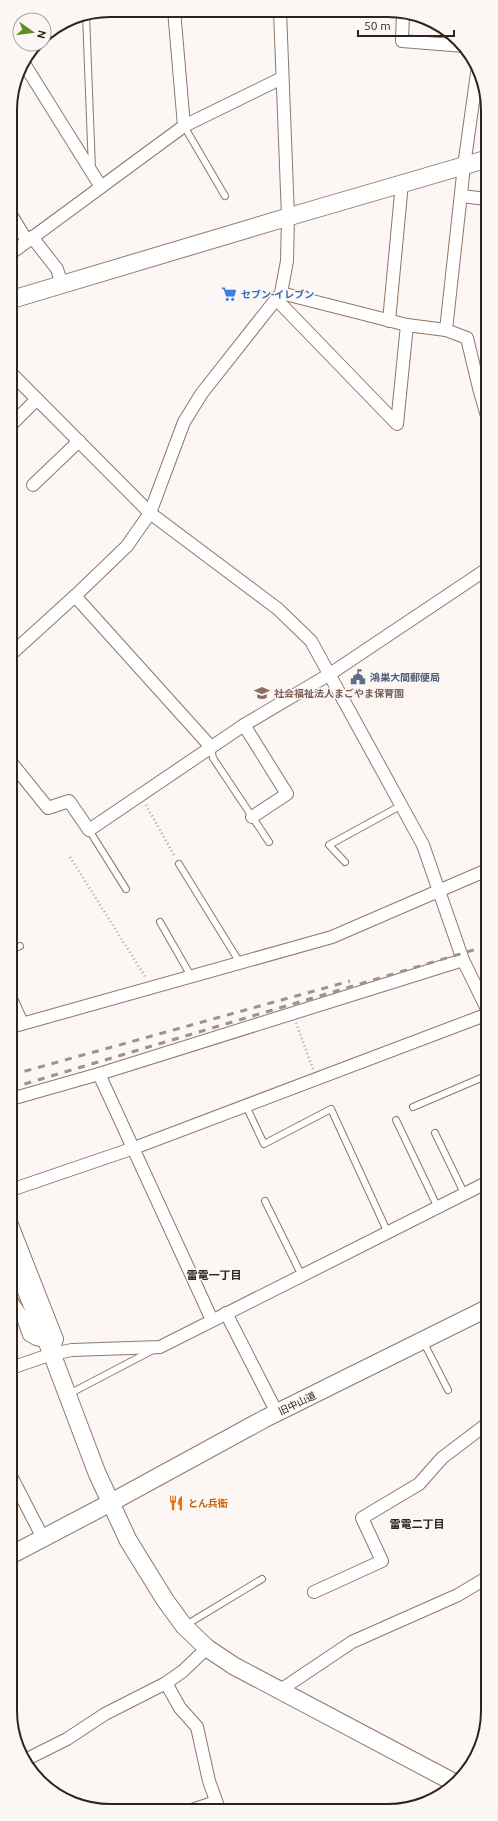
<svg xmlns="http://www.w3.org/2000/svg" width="498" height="1821" font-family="Ubuntu,'Noto Sans JP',sans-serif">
	<rect width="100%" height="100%" fill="#fcf7f4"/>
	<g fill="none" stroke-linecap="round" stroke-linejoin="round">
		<g stroke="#8e7868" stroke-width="8">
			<g id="lane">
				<path d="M86,15L92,169"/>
				<path d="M184,126L225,196"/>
				<path d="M211,747L213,758L269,842"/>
				<path d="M89,830L126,889"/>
				<path d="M345,862L329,845L402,805"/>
				<path d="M179,864L240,963"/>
				<path d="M160,922L191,976"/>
				<path d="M11,950L20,946"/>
				<path d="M246,1106L264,1144L331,1109L388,1233"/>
				<path d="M413,1107L488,1075"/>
				<path d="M396,1120L438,1208"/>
				<path d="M435,1133L464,1193"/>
				<path d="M265,1201L302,1276"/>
				<path d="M423,1341L448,1390"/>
				<path d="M69,1394L153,1350"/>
				<path d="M186,1625L262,1579"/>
				<path d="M185,1809L215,1799"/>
			</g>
		</g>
		<g stroke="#8e7868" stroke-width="14">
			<g id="street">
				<path d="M174,10L184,126"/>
				<path d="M403,12L402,41L464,46"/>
				<path d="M23,62L101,187"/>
				<path d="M461,196L487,199"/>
				<path d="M10,213L27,241"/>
				<path d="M32,237L57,269L62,285"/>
				<path d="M10,254L184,126L282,78"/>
				<path d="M281,293L407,325L446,330L467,338L479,388L487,416"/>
				<path d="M277,300L397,424L407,325"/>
				<path d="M389,321L402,183"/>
				<path d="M446,330L464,166L478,66"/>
				<path d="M10,372L150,513L278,609L311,641L423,845L463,960L487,1009"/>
				<path d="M10,426L37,399"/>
				<path d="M33,485L79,441"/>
				<path d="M75,596L211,747"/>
				<path d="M10,655L75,596L127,546L150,513L184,422L202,393L281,293L287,261L288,217L280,11"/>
				<path d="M244,725L287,794L252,817"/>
				<path d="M10,761L48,808L69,801L89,830L244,725L330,674L487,569"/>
				<path d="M11,999L22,1023"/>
				<path d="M11,1027L332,937L487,870"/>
				<path d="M99,1074L463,960"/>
				<path d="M11,1099L99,1074L212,1320"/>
				<path d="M11,1190L134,1148L488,1014"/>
				<path d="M11,1222L57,1339L52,1354"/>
				<path d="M11,1300L23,1318L29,1335L36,1339L48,1342"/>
				<path d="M226,1313L277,1413"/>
				<path d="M11,1368L52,1354L72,1350L160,1347L488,1182"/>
				<path d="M11,1476L43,1538"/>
				<path d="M314,1592L382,1561L362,1518L419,1484L442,1458L488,1423"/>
				<path d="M166,1683L180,1708L197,1727L209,1781L219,1809"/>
				<path d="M279,1691L352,1642L458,1595L488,1577"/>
				<path d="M27,1759L67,1739L105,1714L166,1683L183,1671L207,1648"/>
			</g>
		</g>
		<g stroke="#8e7868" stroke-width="19">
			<g id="secondary">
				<path d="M10,300L288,217L487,159"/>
				<path d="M11,1253L52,1354L97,1473L128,1540L165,1600L184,1626L207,1648L234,1666L455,1783"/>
				<path d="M11,1555L110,1503L264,1419L488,1308"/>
			</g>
		</g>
		<g stroke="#ada6a2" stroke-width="2.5" stroke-dasharray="1 3" stroke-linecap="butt">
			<path d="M146,805L175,857"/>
			<path d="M70,857L146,978"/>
			<path d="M296,1023L313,1069"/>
		</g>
		<use href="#lane" stroke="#fff" stroke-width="6"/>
		<use href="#street" stroke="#fff" stroke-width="12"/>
		<use href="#secondary" stroke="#fff" stroke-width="17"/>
		<g stroke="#9a938e" stroke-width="3" stroke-dasharray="7 7" stroke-linecap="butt">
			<path d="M11,1075L350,981"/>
			<path d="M11,1088L487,946"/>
		</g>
	</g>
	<defs>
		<g id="supermarket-bare" transform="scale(1.2)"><path d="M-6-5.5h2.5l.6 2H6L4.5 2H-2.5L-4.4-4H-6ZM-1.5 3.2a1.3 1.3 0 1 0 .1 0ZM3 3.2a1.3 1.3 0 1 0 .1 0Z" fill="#3f7fe0" stroke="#fcf7f4" stroke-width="2.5" paint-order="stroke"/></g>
		<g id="civic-bare" transform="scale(1.2)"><path d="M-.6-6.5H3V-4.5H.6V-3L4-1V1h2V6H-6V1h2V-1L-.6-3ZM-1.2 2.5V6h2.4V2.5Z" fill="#5c6f8a" stroke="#fcf7f4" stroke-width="2.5" paint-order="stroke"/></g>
		<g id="school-bare" transform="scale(1.2)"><path d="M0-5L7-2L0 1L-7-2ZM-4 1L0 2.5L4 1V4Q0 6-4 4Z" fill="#8d6e63" stroke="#fcf7f4" stroke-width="2.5" paint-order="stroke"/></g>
		<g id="restaurant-bare" transform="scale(1.2)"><path d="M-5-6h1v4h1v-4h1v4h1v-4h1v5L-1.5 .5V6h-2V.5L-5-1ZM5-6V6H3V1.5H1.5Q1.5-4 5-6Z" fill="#e8710a" stroke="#fcf7f4" stroke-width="2.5" paint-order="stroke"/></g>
	</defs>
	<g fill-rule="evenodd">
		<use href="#supermarket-bare" x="229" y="294"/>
		<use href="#civic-bare" x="358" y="677"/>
		<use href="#school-bare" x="262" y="693"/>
		<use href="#restaurant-bare" x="176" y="1503"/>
	</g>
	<g text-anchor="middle" stroke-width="3" stroke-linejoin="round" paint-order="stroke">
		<g font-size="10" font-weight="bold" fill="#366cbe" stroke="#fcf7f4" text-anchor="start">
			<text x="241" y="298">セブン-イレブン</text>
		</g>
		<g font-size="10" font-weight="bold" fill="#4e5e75" stroke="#fcf7f4" text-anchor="start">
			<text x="370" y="681">鴻巣大間郵便局</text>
		</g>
		<g font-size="10" font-weight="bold" fill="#785e54" stroke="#fcf7f4" text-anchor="start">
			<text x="274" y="697">社会福祉法人まごやま保育園</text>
		</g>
		<g font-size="10" fill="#2d241d" stroke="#fcf7f4">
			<text transform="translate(297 1403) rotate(-26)" y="4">旧中山道</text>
		</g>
		<g font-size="10" font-weight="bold" fill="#c56008" stroke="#fcf7f4" text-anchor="start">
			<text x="188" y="1507">とん兵衛</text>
		</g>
		<g font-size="11" font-weight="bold" fill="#2d241d" stroke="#fcf7f4">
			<text x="214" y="1279">雷電一丁目</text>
			<text x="417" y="1528">雷電二丁目</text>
		</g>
	</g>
	<path d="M0 0H498V1821H0ZM110 17H388A93 93 0 0 1 481 110V1711A93 93 0 0 1 388 1804H110A93 93 0 0 1 17 1711V110A93 93 0 0 1 110 17Z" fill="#fcf7f4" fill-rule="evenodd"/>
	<path fill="none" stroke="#2d241d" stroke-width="2" d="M110 17H388A93 93 0 0 1 481 110V1711A93 93 0 0 1 388 1804H110A93 93 0 0 1 17 1711V110A93 93 0 0 1 110 17Z"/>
	<g transform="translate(32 32) rotate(104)"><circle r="19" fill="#fcf7f4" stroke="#a9a39e"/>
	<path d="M0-3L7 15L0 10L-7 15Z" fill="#5d8f26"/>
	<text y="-6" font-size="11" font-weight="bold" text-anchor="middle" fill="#2d241d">N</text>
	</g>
	<path d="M358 30v6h96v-6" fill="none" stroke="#2d241d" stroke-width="2"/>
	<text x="364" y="30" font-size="12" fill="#2d241d" stroke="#fcf7f4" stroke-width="3" paint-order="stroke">50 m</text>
</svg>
